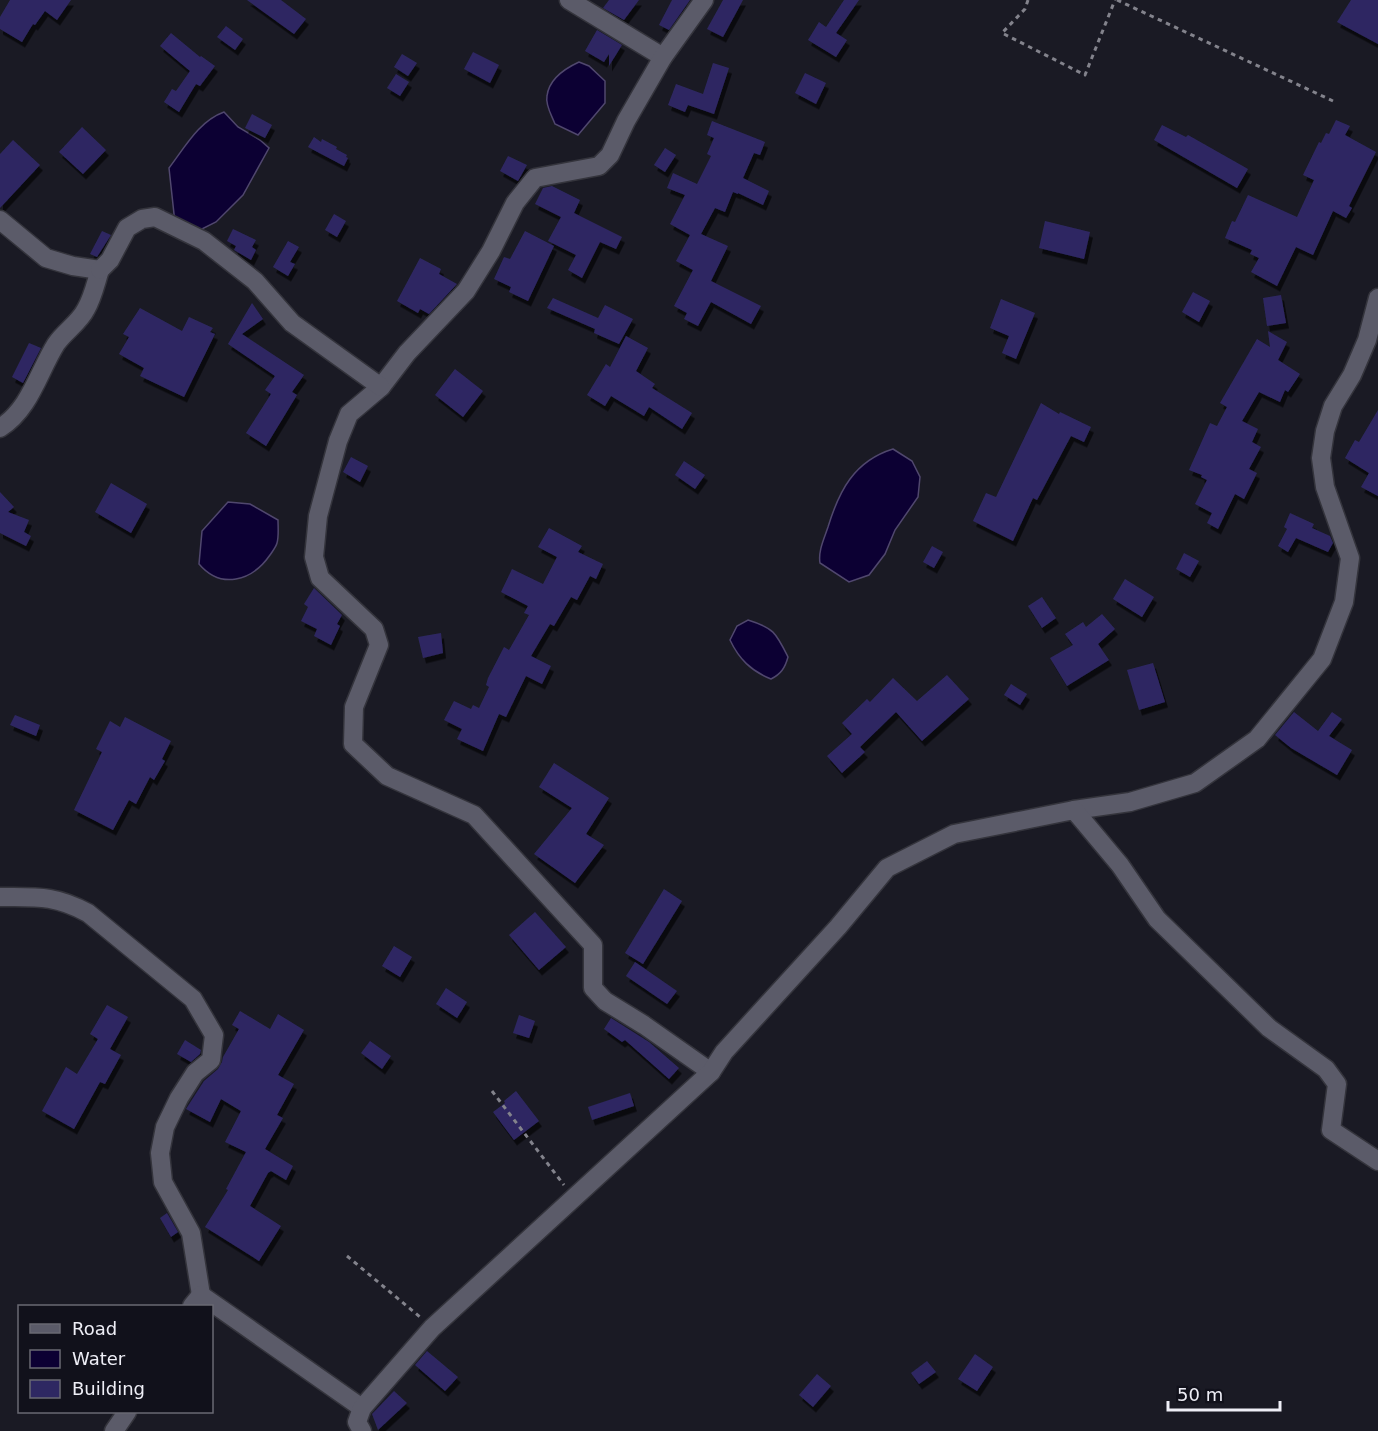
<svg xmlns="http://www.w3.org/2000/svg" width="1378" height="1431" font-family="'DejaVu Sans',sans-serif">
	<defs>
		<filter id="shadow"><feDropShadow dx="3" dy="5.5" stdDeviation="0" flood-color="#0009"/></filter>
	</defs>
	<rect width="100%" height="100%" fill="#1a1a24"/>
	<g fill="#0c0033" stroke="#50476e" stroke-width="1.5">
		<path d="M579,62L589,66L605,81V103L578,135L555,124C552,116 545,105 547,96C549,79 566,68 579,62Z"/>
		<path d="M224,112L238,127L260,140L269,148L243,195L216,222L198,231L175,223L169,168C185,147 199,121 224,112Z"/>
		<path d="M893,449L912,461L920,477L918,497L895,530L885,554L869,575L849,582L820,563C818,551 824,539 828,527C839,491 854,461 893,449Z"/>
		<path d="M228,502L250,504L278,520C278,527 279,536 277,543C276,547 272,552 270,555C252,581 221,590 199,564L202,531Z"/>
		<path d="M748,620C774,628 776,633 788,657C785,668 781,674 771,679C751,671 739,659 730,640L737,626Z"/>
	</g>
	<g fill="#2e2862" filter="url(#shadow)">
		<path d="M10,0H71L57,20L45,11L35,25L33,24L22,42L0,29V17Z"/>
		<path d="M247,0H281L306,19L294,34Z"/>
		<path d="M609,0H639L624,20L603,8Z"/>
		<path d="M672,0H690L669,30L659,25Z"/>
		<path d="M723,0H743L723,37L707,29Z"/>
		<path d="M844,0H859L836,33L847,40L836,57L808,40L819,22L826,27Z"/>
		<path d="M1351,0H1378V44L1337,22Z"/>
		<path d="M226,26L243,39L235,50L217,37Z"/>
		<path d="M597,30L622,45L609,66V54L604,62L585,51Z"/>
		<path d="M171,33L200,57L201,56L215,66L200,86L196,84L179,112L164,102L172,89L176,91L190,71L160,46Z"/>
		<path d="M473,52L499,65L490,83L464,69Z"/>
		<path d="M402,54L417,63L408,76L394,67Z"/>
		<path d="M713,63L729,68L714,114L688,105L685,112L668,105L676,84L703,94Z"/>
		<path d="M805,73L826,83L816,104L795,93Z"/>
		<path d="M396,74L409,82L400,96L387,88Z"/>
		<path d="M252,114L272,125L265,138L245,128Z"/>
		<path d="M1336,120L1350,126L1345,135L1376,152L1349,206L1352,208L1346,218L1333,211L1313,255L1296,247L1277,286L1251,272L1259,258L1250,254L1252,250L1225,238L1232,221L1235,222L1248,195L1297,217L1314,180L1303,175L1319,142L1321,143L1326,133L1329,134Z"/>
		<path d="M712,121L765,142L760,155L754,153L743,178L769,191L763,205L738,193V194L733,192L725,212L715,208L701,234L728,246L711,281L761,306L751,324L711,302L698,326L684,319L687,313L674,306L693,270L676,261L690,235L670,224L685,195L667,188L673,173L697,184L711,156L707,154L714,138L707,135Z"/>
		<path d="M1162,125L1186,137L1188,135L1248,169L1237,188L1154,140Z"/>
		<path d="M82,127L106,150L83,174L59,152Z"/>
		<path d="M314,137L321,142L322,139L337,147L336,149L347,155L346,157L348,158L344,166L308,147Z"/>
		<path d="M13,140L40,165L0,208V154Z"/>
		<path d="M665,148L676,155L665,172L654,165Z"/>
		<path d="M508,156L527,165L518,181L500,171Z"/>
		<path d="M552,186L580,200L574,213L622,237L616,249L600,242L582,278L568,270L576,255L548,241L561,217L535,204L543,188Z"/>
		<path d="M334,214L346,221L337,237L325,230Z"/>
		<path d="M1045,221L1090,232L1084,259L1039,248Z"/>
		<path d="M233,229L256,240L252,247L256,250L251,260L234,250L236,246L227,241Z"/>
		<path d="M102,231L111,235L97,257L90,254Z"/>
		<path d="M525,231L554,246L528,301L509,292L511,287L494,279L504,257L510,259Z"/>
		<path d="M288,241L299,247L290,262L295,264L288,276L273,267Z"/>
		<path d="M420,258L441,269L439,274L457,284L429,314L420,309L418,313L397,301Z"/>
		<path d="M1193,292L1210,301L1199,322L1182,312Z"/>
		<path d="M1281,295L1286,323L1267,326L1263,298Z"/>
		<path d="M553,298L598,318L605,305L633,319L619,344L594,333L595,329L547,308Z"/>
		<path d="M1001,299L1035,313L1016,359L1002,353L1009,336L990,328Z"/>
		<path d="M252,303L263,319L242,334L304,375L292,392L297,395L266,446L246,433L271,394L265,390L275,376L228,344Z"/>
		<path d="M140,308L182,331L189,317L213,328L210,332L215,334L184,397L140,376L144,368L119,354L129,337L123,334Z"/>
		<path d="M1268,331L1287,342L1278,360L1300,374L1288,392L1285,390L1280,402L1259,392L1242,421L1258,429L1252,442L1261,447L1249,469L1257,473L1244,499L1235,494L1218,529L1207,523L1212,513L1195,504L1207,480L1201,477L1202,475L1189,470L1210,423L1217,426L1227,407L1220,403L1257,339L1270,347Z"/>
		<path d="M626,336L648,348L636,371L655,384L652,388L692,413L682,429L649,407L644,416L611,396L605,406L587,395L606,364L610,367Z"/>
		<path d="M29,343L41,348L23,383L12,377Z"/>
		<path d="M455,369L483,391L463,417L435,395Z"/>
		<path d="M1041,403L1059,414L1060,412L1091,427L1084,442L1071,436L1037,500L1033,498L1013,541L973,521L986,493L996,497Z"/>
		<path d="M1378,410V496L1361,487L1369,473L1345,458L1355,440L1359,442Z"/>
		<path d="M351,457L368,466L360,482L343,472Z"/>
		<path d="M684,461L705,475L695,489L675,475Z"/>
		<path d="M111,483L147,504L131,533L95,512Z"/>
		<path d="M0,492L14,507L8,512L29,520L24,532L31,536L26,546L0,533Z"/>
		<path d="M1290,513L1314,524L1312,528L1330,536L1333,543L1328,552L1296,538L1288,552L1278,546L1287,529L1284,527Z"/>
		<path d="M549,528L582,546L578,552L603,564L596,579L590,576L577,600L571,597L554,626L550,624L531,656L551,666L542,684L526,676L506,717L499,714L483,751L457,739L462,729L444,720L454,701L471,709L473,705L479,708L489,687L486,685L488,678L504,647L509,650L529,615L524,613L528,606L501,592L512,569L543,584L557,557L538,547Z"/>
		<path d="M932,546L943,552L934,568L923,562Z"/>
		<path d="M1184,553L1199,561L1190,577L1176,569Z"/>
		<path d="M1125,579L1154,597L1142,617L1113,599Z"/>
		<path d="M314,588L342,615L337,624L340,626L331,645L314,636L317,629L301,621L308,607L304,604Z"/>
		<path d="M1042,597L1056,618L1042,628L1028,606Z"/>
		<path d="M1102,614L1115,629L1098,644L1109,660L1067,686L1050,658L1073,645L1065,634L1083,622L1086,627Z"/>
		<path d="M441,633L443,653L423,658L418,637Z"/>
		<path d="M1153,663L1165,702L1139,710L1127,670Z"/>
		<path d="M947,675L969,699L922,741L896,712L860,747L865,752L842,773L827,756L852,734L842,723L867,699L870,702L893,678L917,701Z"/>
		<path d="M1011,684L1027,694L1020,705L1004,695Z"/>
		<path d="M1294,712L1318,731L1332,712L1342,719L1329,736L1352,750L1337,775L1291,748L1275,735Z"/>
		<path d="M15,715L40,725L36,736L10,725Z"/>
		<path d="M125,717L171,741L162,759L165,761L154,780L150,777L136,804L129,800L113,830L74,810L102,752L96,749L110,721L120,727Z"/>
		<path d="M554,763L609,798L586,834L604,845L575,883L534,854L572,808L539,787Z"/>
		<path d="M664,889L682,901L643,964L625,953Z"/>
		<path d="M535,912L566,947L539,970L509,935Z"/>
		<path d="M394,946L412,957L400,977L382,966Z"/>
		<path d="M635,962L677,991L667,1004L626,976Z"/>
		<path d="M446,988L467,1002L457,1018L436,1004Z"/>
		<path d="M107,1005L128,1017L110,1049L121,1055L105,1084L100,1082L74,1129L42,1111L66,1067L77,1074L98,1039L90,1034Z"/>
		<path d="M240,1011L270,1029L278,1014L304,1030L278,1075L294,1084L277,1115L283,1118L265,1149L293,1166L286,1180L271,1171L268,1173L250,1206L281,1226L259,1261L205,1227L228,1190L226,1189L246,1152L225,1142L241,1111L221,1099L210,1122L186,1109L204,1081L218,1069L222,1062L223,1057L239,1029L232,1025Z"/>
		<path d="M519,1015L535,1021L529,1038L513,1033Z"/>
		<path d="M611,1018L649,1042L679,1068L669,1079L625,1040L622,1042L604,1029Z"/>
		<path d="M185,1040L201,1050L200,1054L191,1062L177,1054Z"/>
		<path d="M370,1041L391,1056L382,1069L361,1053Z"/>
		<path d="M516,1091L539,1121L514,1140L493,1112L505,1103L504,1101Z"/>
		<path d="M630,1093L634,1106L592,1120L588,1107Z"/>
		<path d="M167,1213L178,1232L171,1237L160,1218Z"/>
		<path d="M427,1351L458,1377L445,1391L415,1365Z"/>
		<path d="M975,1354L993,1367L977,1391L958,1379Z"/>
		<path d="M927,1361L936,1372L919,1384L911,1373Z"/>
		<path d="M817,1374L831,1386L813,1407L799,1395Z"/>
		<path d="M394,1391L407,1403L378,1430L372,1414Z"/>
	</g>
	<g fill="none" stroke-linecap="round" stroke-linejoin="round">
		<g stroke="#34343c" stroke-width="21">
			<g id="minor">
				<path d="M569,0L663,57"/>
				<path d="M704,0L663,57L626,121L610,155L599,166L535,178L515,203L491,251L466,291L407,353L381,387L349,414L338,441L318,516L314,557L320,578L374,629L379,645L354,707L353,744L387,776L474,815L593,945V988L605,1001L644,1025L711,1072"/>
				<path d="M0,220L46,258L73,266L100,270C96,282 93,297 86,309C79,323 65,331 56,344C38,373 30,409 0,428"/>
				<path d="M100,270L110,260L127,228L142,219L155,217L204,241L255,281L292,323L381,387"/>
				<path d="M1074,810L1130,802L1195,783L1257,739L1322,659L1344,602L1350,558L1325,487L1321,458L1325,431L1333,406L1352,375L1367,340L1378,298"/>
				<path d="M0,897C37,897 55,895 88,913L193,999L214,1035L211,1060L195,1073L179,1098L165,1127L160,1153L163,1182L191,1233L201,1295"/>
				<path d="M192,1306L201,1295L362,1408"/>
				<path d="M114,1431L127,1412"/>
				<path d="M362,1431L357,1422L362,1408L432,1328L711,1072L724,1052L838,927L887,868L954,834L1074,810L1120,865L1157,919L1269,1028L1326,1069L1337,1084L1331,1130L1378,1161"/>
			</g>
		</g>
		<g stroke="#83838c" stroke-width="3" stroke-dasharray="4.5 4.5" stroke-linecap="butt">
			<path d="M1028,0L1025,9L1002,33L1085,75L1115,0"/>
			<path d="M1117,0L1333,101"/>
			<path d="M492,1091L564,1185"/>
			<path d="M347,1256L420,1317"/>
		</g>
		<use href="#minor" stroke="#5b5b69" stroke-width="18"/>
	</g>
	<rect x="18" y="1305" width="195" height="108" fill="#11111b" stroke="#696973" stroke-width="1.5"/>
	<rect x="30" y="1324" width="30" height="9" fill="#5b5b69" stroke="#696973" stroke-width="1.5"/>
	<text x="72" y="1335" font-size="18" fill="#eeeef6">Road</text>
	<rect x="30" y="1350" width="30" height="18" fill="#0c0033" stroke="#696973" stroke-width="1.5"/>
	<text x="72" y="1365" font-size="18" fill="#eeeef6">Water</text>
	<rect x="30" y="1380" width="30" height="18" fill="#2e2862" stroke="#696973" stroke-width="1.5"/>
	<text x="72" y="1395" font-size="18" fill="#eeeef6">Building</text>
	<path d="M1168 1401v9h112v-9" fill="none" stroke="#eeeef6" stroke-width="3"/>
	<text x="1177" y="1401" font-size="18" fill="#eeeef6" stroke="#11111b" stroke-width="4.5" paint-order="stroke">50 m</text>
</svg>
